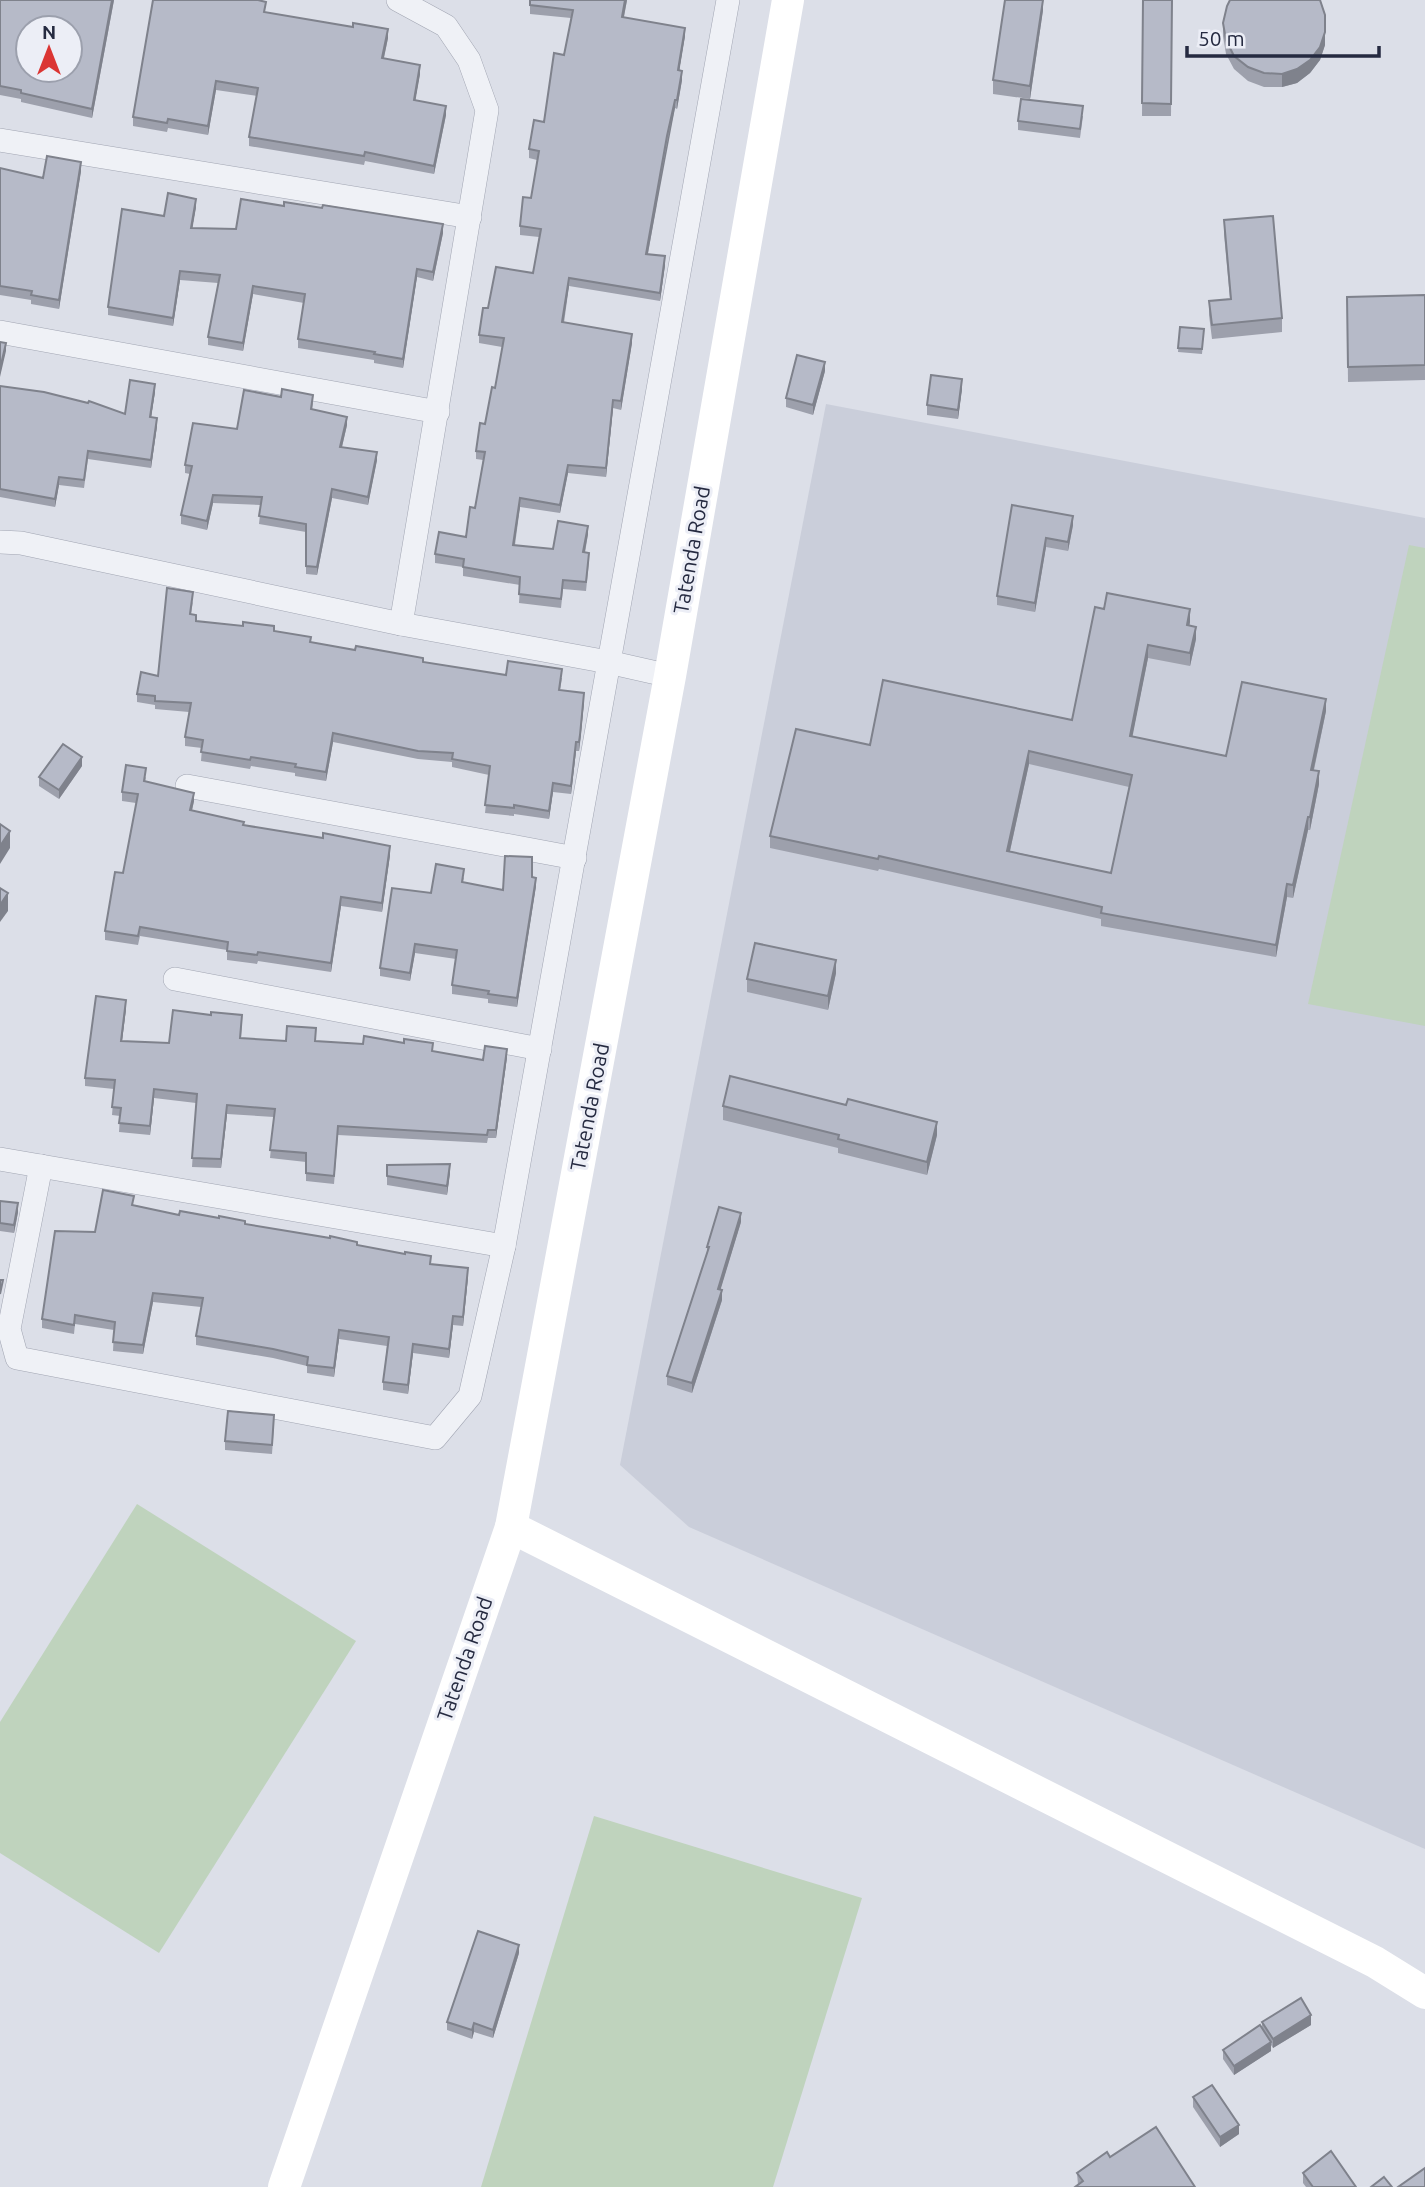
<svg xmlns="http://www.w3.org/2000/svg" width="1425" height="2187" font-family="Ubuntu,sans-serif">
	<rect width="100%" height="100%" fill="#dcdfe8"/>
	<path fill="#caceda" d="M826,404L1425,518V1849L689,1527L620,1465Z"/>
	<g fill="#bfd3bd">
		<path d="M1409,545L1425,548V1026L1308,1004Z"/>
		<path d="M137,1504L356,1641L159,1953L0,1853V1722Z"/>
		<path d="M594,1816L862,1898L773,2187H481Z"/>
	</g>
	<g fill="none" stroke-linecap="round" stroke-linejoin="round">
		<g stroke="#a1a5b2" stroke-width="24">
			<g id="street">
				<path d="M398,0L446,26L469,60L487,110L401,624"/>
				<path d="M0,140L470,217"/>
				<path d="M0,332L438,412"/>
				<path d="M0,542L21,543L401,624L608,662L670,676"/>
				<path d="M187,786L575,858"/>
				<path d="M175,979L540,1049"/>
				<path d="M0,1159L504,1246"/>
				<path d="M41,1166L9,1329L17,1358L435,1438L470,1396L504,1246L728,0"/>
			</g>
		</g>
		<use href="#street" stroke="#eff1f6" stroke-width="23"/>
		<g stroke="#fff" stroke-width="32">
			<path d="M511,1527L1375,1962L1425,1993"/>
			<path d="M284,2187L511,1527L670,676L788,0"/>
		</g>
	</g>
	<g fill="#9da0ac" fill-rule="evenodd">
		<path d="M0,0H114L92,118L21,102V99L0,95Z"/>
		<path d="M530,0H627L624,17L685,36L679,71L682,80L677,109L675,108L667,144L648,254L665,265L660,301L569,286L564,323L632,343L621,410L613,408L606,477L568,473L560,513L520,507L515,545L553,549L588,534L585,553L589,562L586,591L563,589L561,608L519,603L520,585L463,576V567L435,563V554L466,537L475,508L483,460L476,459V451L485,424L495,388L502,347L479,343V335L488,308L533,273L539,237L520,235V226L531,198L537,160L529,158V149L544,122L564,55L571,18L530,14Z"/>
		<path d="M1143,0H1172L1171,116H1142Z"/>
		<path d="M1043,10L1030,99L993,94V80Z"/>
		<path d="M266,12L388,38L384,58L420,74L415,100L446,115L434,174L365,161L364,165L249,146V137L257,96L216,90L208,135L168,128L167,132L133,126V117Z"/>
		<path d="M1223,23L1325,45L1320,60L1310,73L1297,83L1282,87H1264L1248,81L1234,69L1226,54L1223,36Z"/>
		<path d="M1083,116L1080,138L1018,130V121Z"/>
		<path d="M0,168L43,178L81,171L59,309L31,304V300L0,295Z"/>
		<path d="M196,207L192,228L443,233L433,281L417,277L403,368L374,363V360L298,348V339L304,303L253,294L243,351L208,345V337L218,283L180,280L173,326L108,315V307L164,216Z"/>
		<path d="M1224,220L1282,318V332L1212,339L1209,315V301L1230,299L1224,234Z"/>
		<path d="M1425,295V380L1348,382L1347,297Z"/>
		<path d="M1180,327L1204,329L1202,354L1178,352Z"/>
		<path d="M825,371L813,415L786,407V398Z"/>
		<path d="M0,386L125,414L155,392L151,417L157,426L151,468L88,459L84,488L59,485L55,507L0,497Z"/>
		<path d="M962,389L958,419L927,415V405Z"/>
		<path d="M313,403L312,410L347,425L342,447L377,460L368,505L332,498L317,575L306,574V532L259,524L261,505L213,503L207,530L181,524V515L190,474L185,473V465Z"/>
		<path d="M1012,505L1073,525L1068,551L1046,547L1035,612L997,605V596Z"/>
		<path d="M193,601L191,614L196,621L274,631L311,642L423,662L506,675L562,678L560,690L584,702L580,744L579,751H576L571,794L553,792L549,819L514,814V816L485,813L489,775L452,767V762L418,759L333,742L326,781L295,776V773L251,766L250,769L201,761L202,748L185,746V737L189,712L155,709V705L137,702V694L158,676Z"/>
		<path d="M1095,607L1190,622L1189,625L1196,639L1190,666L1148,658L1132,736L1226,756L1326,711L1314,770L1319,784L1310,830H1308L1293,898L1287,897L1276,957L1101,926V919L879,869L878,871L770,848V836L870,745L1072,720ZM1029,764L1129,787L1111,873L1010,851Z"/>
		<path d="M82,766L59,799L39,786V777Z"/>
		<path d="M146,777L145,782L194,801L192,810L244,825L390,855L382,912L341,906L331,972L258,961L257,964L227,960V950L140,936L138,945L105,940V931L123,873L136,803L122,801V792Z"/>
		<path d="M464,877L463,882L503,890L532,877L536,886L517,1007L488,1003V999L452,994V985L456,959L415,953L410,981L380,976V968Z"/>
		<path d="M836,973L828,1010L747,992V979Z"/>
		<path d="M126,1009L122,1041L169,1043L242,1023L241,1038L286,1041H316L433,1051L483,1060L507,1057L496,1138H488L487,1143L338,1135L334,1184L306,1181V1162L270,1158L274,1117L227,1114L221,1168L192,1167L196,1103L154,1098L150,1135L119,1132L120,1116L112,1115L114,1089L85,1086V1078Z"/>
		<path d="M846,1105L937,1135L927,1175L838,1153V1148L723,1120V1106Z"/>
		<path d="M387,1165L450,1173L447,1195L387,1185Z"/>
		<path d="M0,1201L18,1212L14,1233L0,1231Z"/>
		<path d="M134,1205L179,1215L245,1224L357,1245L431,1265L468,1277L463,1326L453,1325L449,1358L413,1353L408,1394L383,1390V1382L387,1346L339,1339L334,1377L307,1373V1366L273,1358L196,1345V1336L201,1307L153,1302L143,1354L113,1351L114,1330L75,1324L74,1334L42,1328V1319L95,1232Z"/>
		<path d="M741,1222L720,1290L722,1300L692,1393L667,1385V1376L707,1253V1247Z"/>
		<path d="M274,1425L272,1454L225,1450V1441Z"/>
		<path d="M519,1953L493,2038L474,2032L472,2039L447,2030V2022Z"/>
		<path d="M1262,2022L1311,2025L1273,2048L1271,2045V2051L1234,2075L1223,2059V2050L1262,2027Z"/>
		<path d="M1193,2097L1239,2134L1220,2147L1193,2107Z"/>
		<path d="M1110,2157L1195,2187L1078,2185L1077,2173Z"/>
		<path d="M1303,2173L1356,2187H1306L1303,2183Z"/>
	</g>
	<g fill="#7f828c">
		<path d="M112,0H114L92,118V109Z"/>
		<path d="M625,0H627L622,26V17Z"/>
		<path d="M1043,0V10L1030,99V86Z"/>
		<path d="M685,28V36L678,79V70Z"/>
		<path d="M388,29V38L382,66V58Z"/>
		<path d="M1325,32V45L1320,60L1310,73L1297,83L1282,87V74Z"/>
		<path d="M420,65V74L414,109V100Z"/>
		<path d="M682,71V80L677,109V100Z"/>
		<path d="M216,81V90L208,135V126Z"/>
		<path d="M675,100V108L646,263V254Z"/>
		<path d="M446,106V115L434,174V166Z"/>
		<path d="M81,162V171L59,309V300Z"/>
		<path d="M196,199V207L191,237V228Z"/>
		<path d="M443,224V233L433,281V272Z"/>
		<path d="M665,256V265L660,301V293Z"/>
		<path d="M417,269V277L403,368V359Z"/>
		<path d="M180,271V280L173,326V318Z"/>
		<path d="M569,278V286L562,331V322Z"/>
		<path d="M253,286V294L243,351V343Z"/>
		<path d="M632,334V343L621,410V401Z"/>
		<path d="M6,343V351L0,377V369Z"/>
		<path d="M825,362V371L813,415V405Z"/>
		<path d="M962,379V389L958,419V410Z"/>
		<path d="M155,384V392L150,425V417Z"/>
		<path d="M613,400V408L606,477V468Z"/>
		<path d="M347,417V425L340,455V447Z"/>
		<path d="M157,418V426L151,468V460Z"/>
		<path d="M377,452V460L368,505V497Z"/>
		<path d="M568,465V473L560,513V505Z"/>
		<path d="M59,477V485L55,507V499Z"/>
		<path d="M332,489V498L317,575V567Z"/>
		<path d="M213,495V503L207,530V521Z"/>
		<path d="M520,498V507L513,554V545Z"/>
		<path d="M1073,516V525L1068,551V542Z"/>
		<path d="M588,526V534L583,561V552Z"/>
		<path d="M1046,538V547L1035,612V603Z"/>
		<path d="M1190,609V622L1187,638V625Z"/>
		<path d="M1196,627V639L1190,666V653Z"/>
		<path d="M1148,645V658L1130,749V736Z"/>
		<path d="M584,693V702L579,751V742Z"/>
		<path d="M1326,699V711L1311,782V770Z"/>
		<path d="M333,733V742L326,781V772Z"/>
		<path d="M576,742V751L571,794V786Z"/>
		<path d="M1029,751V764L1007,864V851Z"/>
		<path d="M82,757V766L59,799V790Z"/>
		<path d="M1319,771V784L1310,830V817Z"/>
		<path d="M553,783V792L549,819V811Z"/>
		<path d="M194,793V801L190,819V810Z"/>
		<path d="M1308,817V830L1293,898V885Z"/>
		<path d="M10,831V848L0,864V846Z"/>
		<path d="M390,846V855L382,912V903Z"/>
		<path d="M536,878V886L517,1007V998Z"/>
		<path d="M1287,884V897L1276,957V945Z"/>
		<path d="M8,893V911L0,922V905Z"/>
		<path d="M341,897V906L331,972V963Z"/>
		<path d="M415,944V953L410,981V973Z"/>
		<path d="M836,960V973L828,1010V996Z"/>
		<path d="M126,1000V1009L121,1049V1041Z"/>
		<path d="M507,1049V1057L496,1138V1130Z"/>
		<path d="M154,1089V1098L150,1135V1126Z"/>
		<path d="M227,1105V1114L221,1168V1159Z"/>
		<path d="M937,1122V1135L927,1175V1162Z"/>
		<path d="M450,1164V1173L447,1195V1186Z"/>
		<path d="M18,1203V1212L14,1233V1225Z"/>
		<path d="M741,1213V1222L718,1298V1289Z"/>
		<path d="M468,1268V1277L463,1326V1317Z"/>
		<path d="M722,1290V1300L692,1393V1383Z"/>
		<path d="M153,1293V1302L143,1354V1345Z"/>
		<path d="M453,1316V1325L449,1358V1349Z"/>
		<path d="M339,1330V1339L334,1377V1368Z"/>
		<path d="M413,1344V1353L408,1394V1385Z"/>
		<path d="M519,1945V1953L493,2038V2030Z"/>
		<path d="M1311,2015V2025L1273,2048V2039Z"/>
		<path d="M474,2023V2032L472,2039V2030Z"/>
		<path d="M1271,2042V2051L1234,2075V2066Z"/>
		<path d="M1239,2125V2134L1220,2147V2137Z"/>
	</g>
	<g fill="#b6bac8" stroke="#7f828c" stroke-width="2" fill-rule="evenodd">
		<path d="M0,0H112L92,109L21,93V90L0,86ZM28,28H70V70H28Z"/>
		<path d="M153,0H258L266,2L264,12L353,27V23L388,29L382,58L420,65L414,100L446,106L434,166L365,152L364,156L249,137L258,88L216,81L208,126L168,119L167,123L133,117Z"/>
		<path d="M530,0H625L622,17L685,28L678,70L682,71L677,100H675L667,136L646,254L665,256L660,293L569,278L562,322L632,334L621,401L613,400L606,468L568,465L560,505L520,498L513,545L553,549L558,521L588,526L583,552L589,553L586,582L563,580L561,599L519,594L520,577L463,567L464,559L435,554L439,532L466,537L470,507L475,508L485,452L476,451L480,423L485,424L492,387L495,388L504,338L479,335L483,308H488L496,267L533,273L541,229L520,226L523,197L531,198L539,151L529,149L534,120L544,122L554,53L564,55L573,10L530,5Z"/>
		<path d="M1005,0H1043L1030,86L993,80Z"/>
		<path d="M1143,0H1172L1171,104L1142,103Z"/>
		<path d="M1230,0H1320L1325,15V32L1320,47L1310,60L1297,69L1282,74L1264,73L1248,67L1234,56L1226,40L1223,23L1227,6Z"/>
		<path d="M1021,99L1083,106L1080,129L1018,121Z"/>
		<path d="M47,156L81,162L59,300L31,295L32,291L0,286V168L43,178Z"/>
		<path d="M168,193L196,199L191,228L236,229L241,199L284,206V202L322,208L323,205L443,224L433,272L417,269L403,359L374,354L375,352L298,339L305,294L253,286L243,343L208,337L220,275L180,271L173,318L108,307L122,209L164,216Z"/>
		<path d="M1273,216L1282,318L1212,325L1209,301L1231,299L1224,220Z"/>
		<path d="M1425,295V365L1348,367L1347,297Z"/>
		<path d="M1180,327L1204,329L1202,349L1178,348Z"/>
		<path d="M0,342L6,343L0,369Z"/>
		<path d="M797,355L825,362L813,405L786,398Z"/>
		<path d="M931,375L962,379L958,410L927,405Z"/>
		<path d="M130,380L155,384L150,417L157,418L151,460L88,451L84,480L59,477L55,499L0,489V386L44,392L88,403L89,401L125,414Z"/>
		<path d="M282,389L313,395L311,409L347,417L340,447L377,452L368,497L332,489L317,567L306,566V524L259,516L262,497L213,495L207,521L181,515L192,466L185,465L193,423L237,429L244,390L281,397Z"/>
		<path d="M1012,505L1073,516L1068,542L1046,538L1035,603L997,596Z"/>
		<path d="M167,588L193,592L190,614L196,615V621L243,626V622L274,626V631L311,637L310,642L355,650L356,646L423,658V662L506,675L508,661L562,669L559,690L584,693L580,735L579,742H576L571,786L553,783L549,811L514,805V808L485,805L490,766L452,759L453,753L418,751L333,733L326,772L295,767L296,764L251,757L250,760L201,752L203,740L185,737L191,703L155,701V696L137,694L141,672L158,676Z"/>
		<path d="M1107,593L1190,609L1187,625L1196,627L1190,653L1148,645L1130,736L1226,756L1242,682L1326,699L1311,770L1319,771L1310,817H1308L1293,885L1287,884L1276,945L1101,913L1102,907L879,856L878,859L770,836L796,729L870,745L883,680L1072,720L1095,607L1104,609ZM1029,751L1132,775L1111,873L1007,851Z"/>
		<path d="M63,744L82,757L59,790L39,777Z"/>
		<path d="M126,765L146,768L144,781L194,793L190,810L244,822L243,825L323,838V833L390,846L382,903L341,897L331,963L258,952L257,955L227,951L228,942L140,927L138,936L105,931L115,872L123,873L138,794L122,792Z"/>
		<path d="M0,824L10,831L0,846Z"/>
		<path d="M505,856L532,857V877L536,878L517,998L488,994L489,991L452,985L457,950L415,944L410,973L380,968L392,888L431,893L436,864L464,869L462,882L503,890Z"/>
		<path d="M0,888L8,893L0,905Z"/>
		<path d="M755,943L836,960L828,996L747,979Z"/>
		<path d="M96,996L126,1000L121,1041L169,1043L173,1010L211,1015V1012L242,1015L240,1038L286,1041L287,1026L316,1028L315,1041L363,1044L364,1036L404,1043V1039L433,1043L432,1051L483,1060L485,1046L507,1049L496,1130H488L487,1135L338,1126L334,1176L306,1173V1153L270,1150L275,1109L227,1105L221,1159L192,1158L197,1094L154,1089L150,1126L119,1123L121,1108L112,1107L115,1080L85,1078Z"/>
		<path d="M730,1076L846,1105L848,1099L937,1122L927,1162L838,1139L839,1135L723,1106Z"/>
		<path d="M450,1164L447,1186L387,1176V1165Z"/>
		<path d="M103,1190L134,1196L132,1205L179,1215L180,1211L219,1218V1216L245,1221V1224L330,1238V1236L357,1242V1245L405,1254V1252L431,1256L430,1264L468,1268L463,1317L453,1316L449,1349L413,1344L408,1385L383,1382L389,1337L339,1330L334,1368L307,1365L308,1357L273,1349L196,1336L203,1298L153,1293L143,1345L113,1342L115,1322L75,1315L74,1325L42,1319L55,1231L95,1232Z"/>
		<path d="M0,1201L18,1203L14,1225L0,1223Z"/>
		<path d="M719,1207L741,1213L718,1289L722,1290L692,1383L667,1376L709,1247H707Z"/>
		<path d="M0,1280H3L0,1294Z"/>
		<path d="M228,1411L274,1415L272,1445L225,1441Z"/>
		<path d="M478,1931L519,1945L493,2030L474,2023L472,2030L447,2022Z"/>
		<path d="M1301,1998L1311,2015L1273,2039L1262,2022Z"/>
		<path d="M1260,2025L1271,2042L1234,2066L1223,2050Z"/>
		<path d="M1212,2085L1239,2125L1220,2137L1193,2097Z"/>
		<path d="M1156,2127L1195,2187H1075L1083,2181L1077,2173L1107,2152L1110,2157Z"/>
		<path d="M1331,2151L1356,2187H1313L1303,2173Z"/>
		<path d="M1425,2168V2187H1398Z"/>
		<path d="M1384,2177L1392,2187H1371Z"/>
	</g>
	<g text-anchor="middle" stroke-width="6" stroke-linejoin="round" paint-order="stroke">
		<g font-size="21" fill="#252a40" stroke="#eceef6">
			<text transform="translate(692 550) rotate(-80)" y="7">Tatenda Road</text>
			<text transform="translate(590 1107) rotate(-79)" y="7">Tatenda Road</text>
			<text transform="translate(465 1659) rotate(-71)" y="7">Tatenda Road</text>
		</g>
	</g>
	<g transform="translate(49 49)"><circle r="33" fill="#eceef6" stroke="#9ca0ad" stroke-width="2"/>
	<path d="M0-5L12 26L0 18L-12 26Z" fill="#db3533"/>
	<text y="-10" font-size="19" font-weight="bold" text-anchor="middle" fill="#252a40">N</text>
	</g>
	<path d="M1187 46v10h192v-10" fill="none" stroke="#252a40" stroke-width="3.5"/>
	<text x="1198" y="46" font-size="21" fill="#252a40" stroke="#eceef6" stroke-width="5" paint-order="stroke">50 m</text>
</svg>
